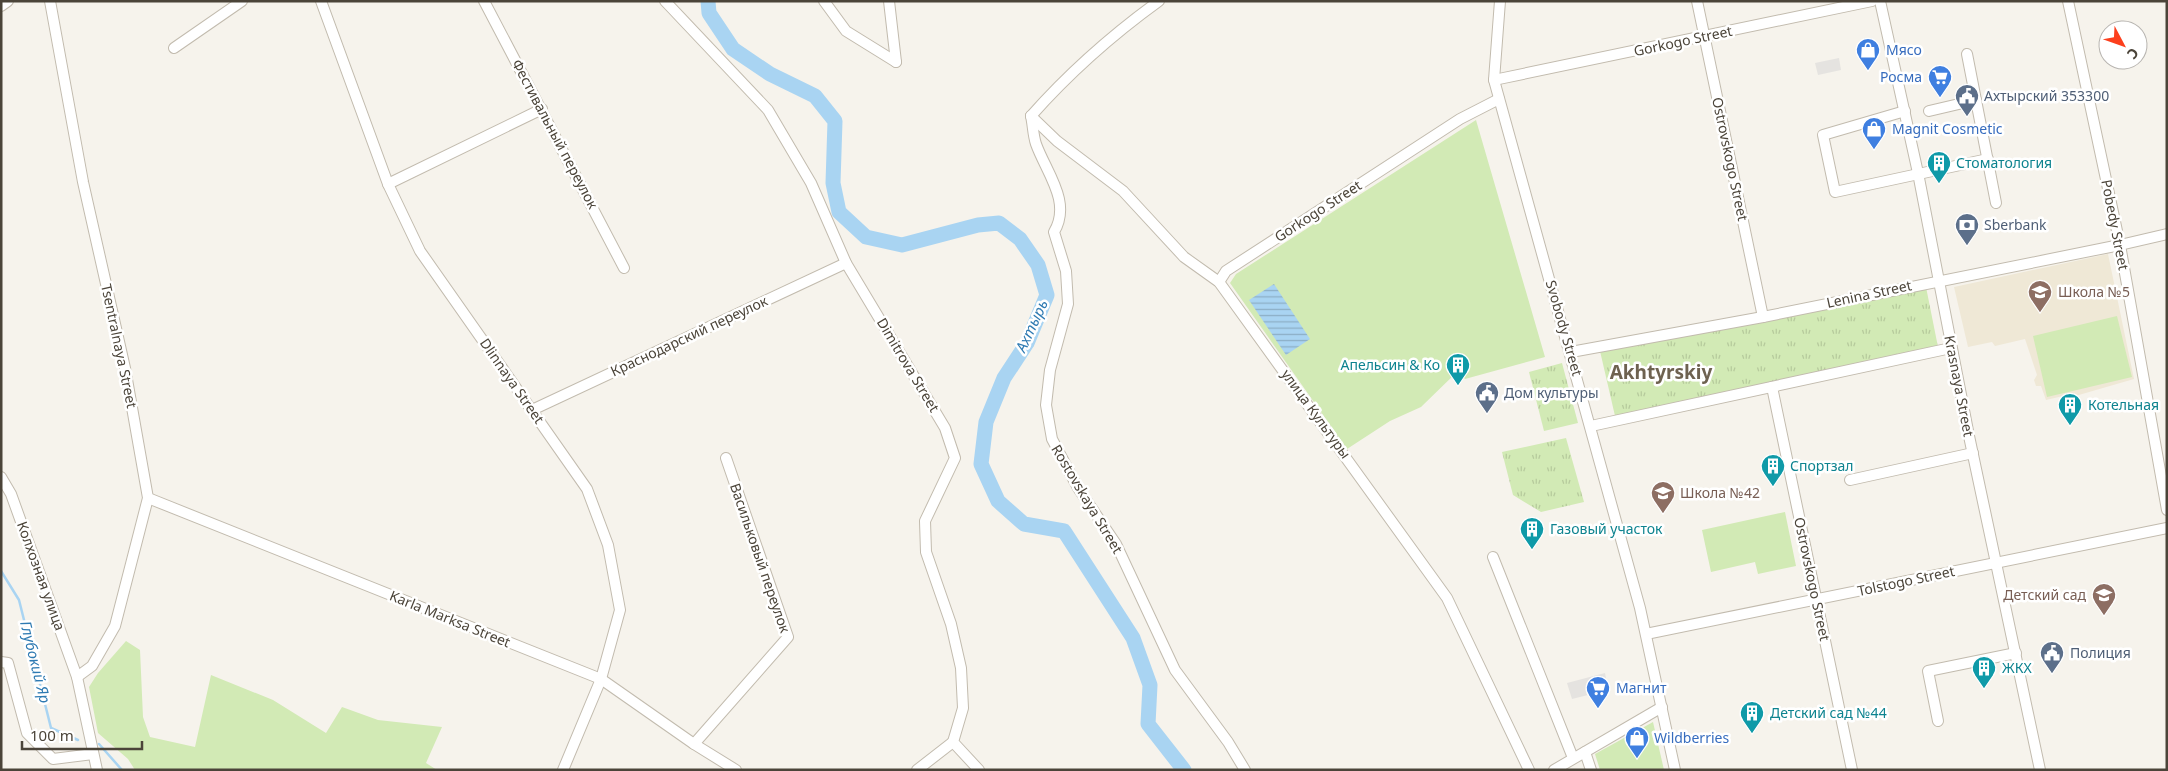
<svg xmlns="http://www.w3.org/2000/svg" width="2168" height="771" font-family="'Noto Sans',sans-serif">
	<defs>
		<pattern id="park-tufts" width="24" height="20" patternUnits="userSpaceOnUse" patternTransform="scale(1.25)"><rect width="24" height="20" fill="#d2eab5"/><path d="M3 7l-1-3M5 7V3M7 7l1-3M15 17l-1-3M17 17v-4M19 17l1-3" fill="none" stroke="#b6ca9c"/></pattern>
		<pattern id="water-rules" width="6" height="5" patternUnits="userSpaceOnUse" patternTransform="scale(1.25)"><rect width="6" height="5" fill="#a9d4f2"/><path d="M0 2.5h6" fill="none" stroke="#8caec5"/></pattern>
	</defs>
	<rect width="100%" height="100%" fill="#f6f3ec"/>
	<path fill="#efe8d6" d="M2108,254L2134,379L2065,399L2063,396L2046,400L2041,386H2036L2034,380L2037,375L2025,339L1995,346L1992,342L1968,347L1954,287Z"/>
	<g fill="#d2eab5">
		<path d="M1476,120L1545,357L1465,379L1458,371L1421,407L1390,421L1347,449L1230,283L1236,274Z"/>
		<path d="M2117,316L2132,377L2047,397L2033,336Z"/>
		<path d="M1785,512L1796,566L1758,574L1755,562L1711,572L1702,530Z"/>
		<path d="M126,641L140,650L143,717L150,737L195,747L211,675L273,700L326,733L342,707L378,720L442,727L426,763L437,770H135L128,759L98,733L89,687L98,673Z"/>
		<path d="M1653,722L1664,770H1600L1595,754Z"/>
	</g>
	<g fill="url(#park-tufts)">
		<path d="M1926,287L1938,347L1615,416L1600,351Z"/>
		<path d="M1562,363L1578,423L1544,431L1529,372Z"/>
		<path d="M1566,438L1584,502L1541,512L1513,495L1502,452Z"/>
	</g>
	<g fill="#e5e3e0">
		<path d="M1839,58L1841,70L1818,75L1815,63Z"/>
		<path d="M1605,673L1608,690L1572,699L1567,683Z"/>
	</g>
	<path fill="url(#water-rules)" d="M1274,284L1310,339L1286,355L1249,300Z"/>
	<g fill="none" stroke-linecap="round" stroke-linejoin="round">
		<g stroke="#a9d4f2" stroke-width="2.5">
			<path d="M1,571L19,600L51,728L78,740"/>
			<path d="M99,744L122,770"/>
		</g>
		<path stroke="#a9d4f2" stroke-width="15" d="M708,1L709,13L733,49L770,74L815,96L835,121L833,183L839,212L866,237L902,245L978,225L999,223L1020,239L1038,265L1047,295L1027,343L1004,378L986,422L981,464L998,501L1024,524L1064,531L1133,638L1150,685L1148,724L1184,770"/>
		<g stroke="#c2bbae" stroke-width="12">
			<g id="minor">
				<path d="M50,1L83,182L125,368L148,498L115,626L92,666L77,677"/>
				<path d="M321,1L388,184L420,251L587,489L608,545L620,610L601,679L563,770"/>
				<path d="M484,1L624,268"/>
				<path d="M665,1L768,110L811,183L846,263L945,428L955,458L925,521L926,552L951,624L961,668L963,708L953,742L979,770"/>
				<path d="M824,1L846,31L896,62"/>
				<path d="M889,1L896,62"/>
				<path d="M1500,1L1494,80L1640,608L1675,770"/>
				<path d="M1697,1L1763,317"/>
				<path d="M1880,1L1918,173L1969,436L2040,770"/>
				<path d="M2068,1L2120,245L2167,510"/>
				<path d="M1,6L8,1"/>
				<path d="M174,48L242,1"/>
				<path d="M1967,54L1996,203"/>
				<path d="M1494,80L1872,1"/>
				<path d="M1905,111L1823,135L1835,192L1988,159"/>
				<path d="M1929,111L1976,100"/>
				<path d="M1031,116L1057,141L1123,191L1184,257L1219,282L1447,598L1529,770"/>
				<path d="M1031,116C1033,125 1033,135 1036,144C1046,172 1072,202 1054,232L1066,271L1068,304L1050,370L1046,405L1052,439L1078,488L1116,544L1175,670L1228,742L1245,770"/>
				<path d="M1031,116C1070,72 1112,35 1159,1"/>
				<path d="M388,184L542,109"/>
				<path d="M1219,282L1226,271L1460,119L1499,99"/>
				<path d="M1571,352L1763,317L2120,245L2167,234"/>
				<path d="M1772,387L1852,770"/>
				<path d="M532,410L846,263"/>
				<path d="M1591,426L1951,348"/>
				<path d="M1,477L11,494L77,677L97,770"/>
				<path d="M1850,480L1973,453"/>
				<path d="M148,498L601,679L694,744L736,770"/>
				<path d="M1493,557L1573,758"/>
				<path d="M1646,634L2167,528"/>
				<path d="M1,662L8,663L27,733L53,759L93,754"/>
				<path d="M1938,721L1928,671L2016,653"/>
				<path d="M694,744L788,637L726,458"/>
				<path d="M1585,752L1591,770"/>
				<path d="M917,770L953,742"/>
				<path d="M1554,770L1662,707"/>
			</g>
		</g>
		<use href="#minor" stroke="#fff" stroke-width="10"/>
	</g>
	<defs>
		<g id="shop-pin" transform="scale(1.25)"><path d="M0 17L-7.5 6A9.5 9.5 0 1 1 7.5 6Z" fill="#3f7fe0" stroke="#fff"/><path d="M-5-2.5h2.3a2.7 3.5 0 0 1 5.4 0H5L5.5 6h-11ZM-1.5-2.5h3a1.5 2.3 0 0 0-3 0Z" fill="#fff"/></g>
		<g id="supermarket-pin" transform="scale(1.25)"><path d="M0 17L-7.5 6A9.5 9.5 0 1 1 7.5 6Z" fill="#3f7fe0" stroke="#fff"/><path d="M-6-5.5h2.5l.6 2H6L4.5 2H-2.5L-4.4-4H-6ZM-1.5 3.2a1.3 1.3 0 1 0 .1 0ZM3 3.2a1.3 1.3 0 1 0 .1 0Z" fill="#fff"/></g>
		<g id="civic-pin" transform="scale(1.25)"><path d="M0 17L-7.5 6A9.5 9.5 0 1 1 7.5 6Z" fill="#5c6f8a" stroke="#fff"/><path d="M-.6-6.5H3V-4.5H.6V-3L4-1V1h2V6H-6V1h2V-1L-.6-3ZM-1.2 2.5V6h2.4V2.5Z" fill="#fff"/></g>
		<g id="building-pin" transform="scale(1.25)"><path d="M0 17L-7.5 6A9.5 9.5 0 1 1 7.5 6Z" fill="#0f9aa8" stroke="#fff"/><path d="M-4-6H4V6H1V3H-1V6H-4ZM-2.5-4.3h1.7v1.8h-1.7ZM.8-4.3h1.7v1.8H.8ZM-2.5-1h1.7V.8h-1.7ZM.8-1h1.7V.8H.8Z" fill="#fff"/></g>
		<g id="bank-pin" transform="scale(1.25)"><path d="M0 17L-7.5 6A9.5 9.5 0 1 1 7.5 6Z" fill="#5c6f8a" stroke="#fff"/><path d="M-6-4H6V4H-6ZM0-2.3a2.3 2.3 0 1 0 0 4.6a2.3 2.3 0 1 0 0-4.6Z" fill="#fff"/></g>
		<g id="school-pin" transform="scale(1.25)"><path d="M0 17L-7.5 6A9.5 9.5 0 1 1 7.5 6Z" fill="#8d6e63" stroke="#fff"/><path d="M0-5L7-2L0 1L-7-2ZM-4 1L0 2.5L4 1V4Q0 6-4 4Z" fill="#fff"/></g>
	</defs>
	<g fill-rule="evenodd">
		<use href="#shop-pin" x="1868" y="50"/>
		<use href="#supermarket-pin" x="1940" y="77"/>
		<use href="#civic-pin" x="1967" y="96"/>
		<use href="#shop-pin" x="1874" y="129"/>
		<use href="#building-pin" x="1939" y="163"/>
		<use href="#bank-pin" x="1967" y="225"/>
		<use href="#school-pin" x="2040" y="292"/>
		<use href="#building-pin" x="1458" y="365"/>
		<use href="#civic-pin" x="1487" y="393"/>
		<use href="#building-pin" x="2070" y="405"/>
		<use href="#building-pin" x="1773" y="466"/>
		<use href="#school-pin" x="1663" y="493"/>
		<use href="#building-pin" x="1532" y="529"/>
		<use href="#school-pin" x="2104" y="595"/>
		<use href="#civic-pin" x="2052" y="653"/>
		<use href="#building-pin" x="1984" y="668"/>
		<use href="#supermarket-pin" x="1598" y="688"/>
		<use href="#building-pin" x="1752" y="713"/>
		<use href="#shop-pin" x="1637" y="738"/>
	</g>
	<g text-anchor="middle" stroke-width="5" stroke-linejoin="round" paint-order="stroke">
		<g font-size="14" fill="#4b4439" stroke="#fff">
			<text transform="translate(1683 41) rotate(-12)" y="5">Gorkogo Street</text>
			<text transform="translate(555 134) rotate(62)" y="5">Фестивальный переулок</text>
			<text transform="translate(1730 159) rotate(78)" y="5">Ostrovskogo Street</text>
			<text transform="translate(1318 211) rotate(-33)" y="5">Gorkogo Street</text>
			<text transform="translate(2115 225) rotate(79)" y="5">Pobedy Street</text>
			<text transform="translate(1869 294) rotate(-12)" y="5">Lenina Street</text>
			<text transform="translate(1564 328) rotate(74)" y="5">Svobody Street</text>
			<text transform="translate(689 336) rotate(-25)" y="5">Краснодарский переулок</text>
			<text transform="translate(119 346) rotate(78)" y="5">Tsentralnaya Street</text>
			<text transform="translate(908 365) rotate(59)" y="5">Dimitrova Street</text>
			<text transform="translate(512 381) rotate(55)" y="5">Dlinnaya Street</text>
			<text transform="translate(1959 386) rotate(79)" y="5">Krasnaya Street</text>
			<text transform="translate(1316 414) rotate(54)" y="5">улица Культуры</text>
			<text transform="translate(1087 499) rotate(59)" y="5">Rostovskaya Street</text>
			<text transform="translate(760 558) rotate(71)" y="5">Васильковый переулок</text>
			<text transform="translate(41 576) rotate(70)" y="5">Колхозная улица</text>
			<text transform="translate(1812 579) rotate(78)" y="5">Ostrovskogo Street</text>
			<text transform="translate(1906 581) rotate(-12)" y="5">Tolstogo Street</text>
			<text transform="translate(450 619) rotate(22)" y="5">Karla Marksa Street</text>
		</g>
		<g font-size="14" fill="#366cbe" stroke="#fff" text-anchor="start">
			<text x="1886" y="55">Мясо</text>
			<text x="1922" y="82" text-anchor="end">Росма</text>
			<text x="1892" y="134">Magnit Cosmetic</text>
			<text x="1616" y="693">Магнит</text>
			<text x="1654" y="743">Wildberries</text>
		</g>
		<g font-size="14" fill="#4e5e75" stroke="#fff" text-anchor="start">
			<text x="1984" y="101">Ахтырский 353300</text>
			<text x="1984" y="230">Sberbank</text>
			<text x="1504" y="398">Дом культуры</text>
			<text x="2070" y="658">Полиция</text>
		</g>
		<g font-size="14" fill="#0d838f" stroke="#fff" text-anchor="start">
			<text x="1956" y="168">Стоматология</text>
			<text x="1440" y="370" text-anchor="end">Апельсин &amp; Ко</text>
			<text x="2088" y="410">Котельная</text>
			<text x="1790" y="471">Спортзал</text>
			<text x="1550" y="534">Газовый участок</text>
			<text x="2002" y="673">ЖКХ</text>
			<text x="1770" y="718">Детский сад №44</text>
		</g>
		<g font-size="14" fill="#785e54" stroke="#fff" text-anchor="start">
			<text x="2058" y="297">Школа №5</text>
			<text x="1680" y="498">Школа №42</text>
			<text x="2086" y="600" text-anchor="end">Детский сад</text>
		</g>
		<g font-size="15" font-style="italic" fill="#2e7ab2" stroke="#fff">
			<text transform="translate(1032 326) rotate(-65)" y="5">Ахтырь</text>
			<text transform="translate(35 662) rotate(76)" y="5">Глубокий Яр</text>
		</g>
		<g font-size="19" font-weight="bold" fill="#6e6250" stroke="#fff">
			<text x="1661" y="379">Akhtyrskiy</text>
		</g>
	</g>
	<rect width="2168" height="771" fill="none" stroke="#4b4439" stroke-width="5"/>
	<g transform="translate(2123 45) rotate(131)"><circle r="24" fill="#ffffff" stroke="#b7b4b0"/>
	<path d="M0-4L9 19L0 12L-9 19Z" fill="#fc3f1d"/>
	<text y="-8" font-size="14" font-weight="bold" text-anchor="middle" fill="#4b4439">С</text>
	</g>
	<path d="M22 741v8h120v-8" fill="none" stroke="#4b4439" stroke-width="2.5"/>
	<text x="30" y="741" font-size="15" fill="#4b4439" stroke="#ffffff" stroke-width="4" paint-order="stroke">100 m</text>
</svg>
